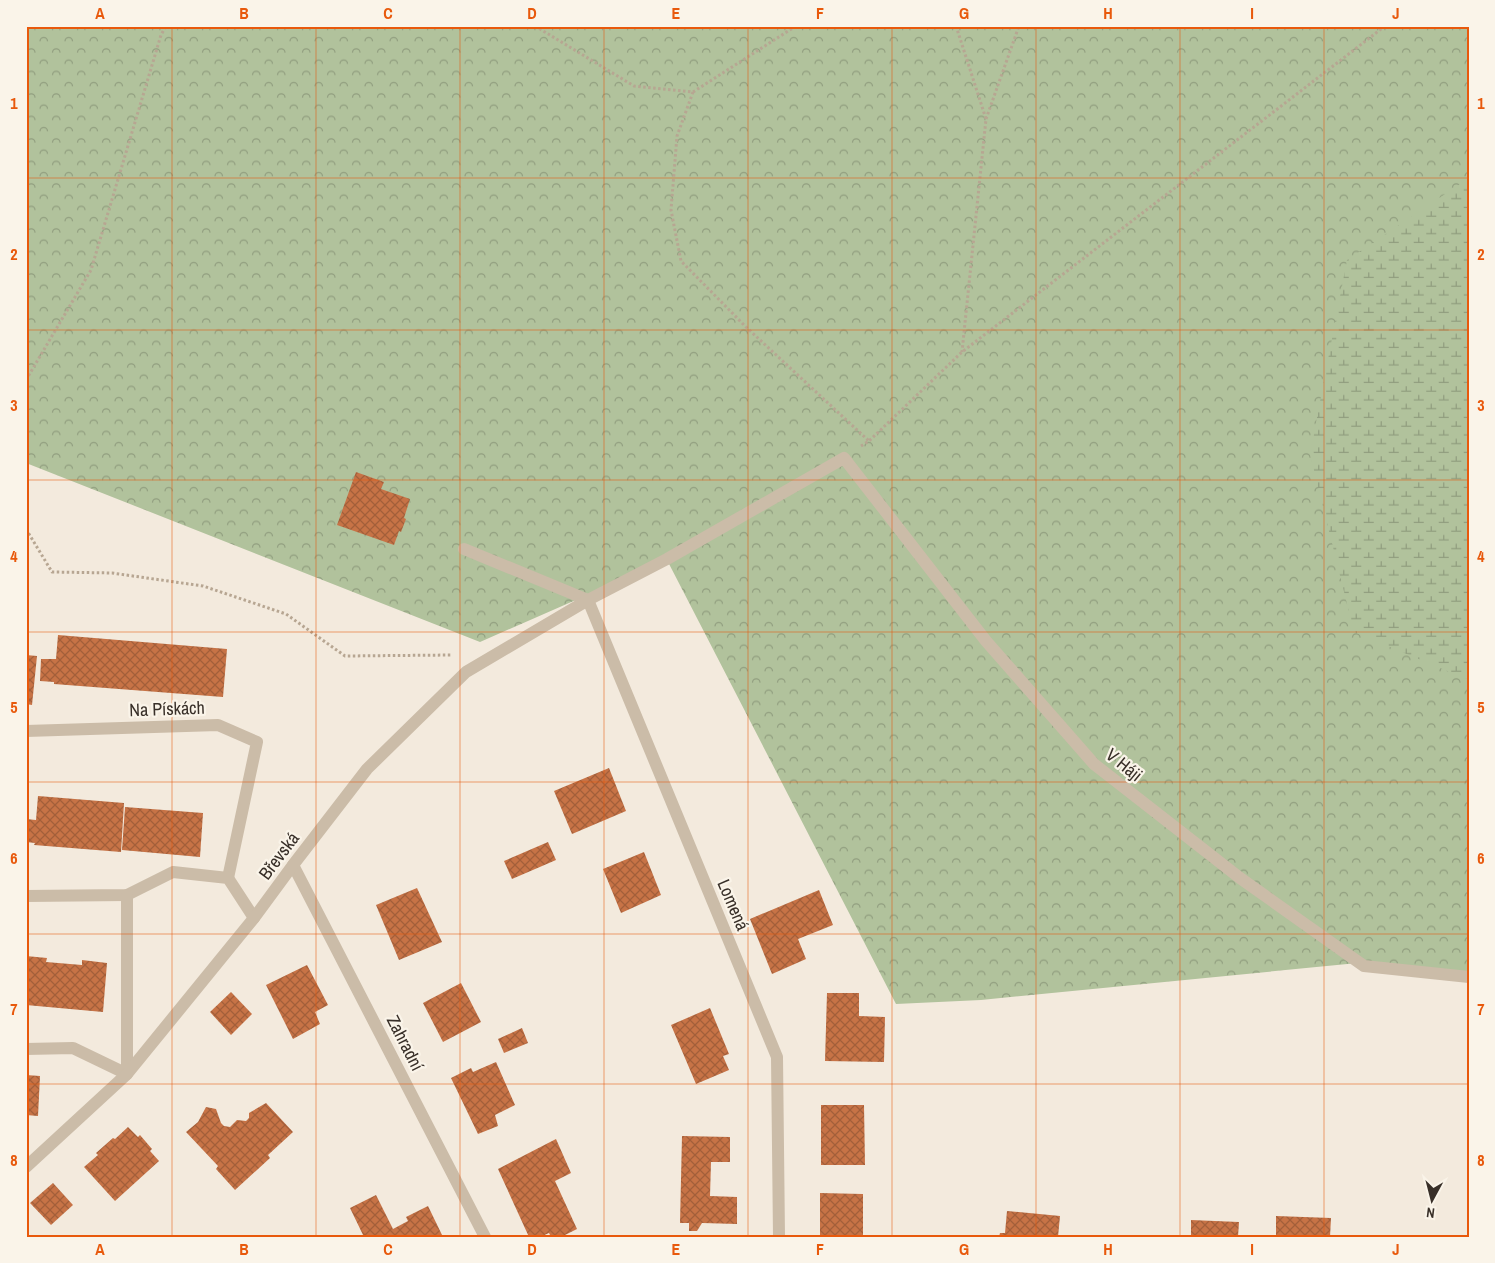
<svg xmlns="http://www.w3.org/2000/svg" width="1495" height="1263" font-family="'Archivo Narrow',sans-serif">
	<defs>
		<pattern id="forest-crowns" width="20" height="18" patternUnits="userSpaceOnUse" patternTransform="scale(1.25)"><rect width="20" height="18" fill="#b1c29c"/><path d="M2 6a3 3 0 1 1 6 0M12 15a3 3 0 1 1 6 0" fill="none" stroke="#919e7f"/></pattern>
		<pattern id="wetland-marsh" width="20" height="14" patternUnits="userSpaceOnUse" patternTransform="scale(1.25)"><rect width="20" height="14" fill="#b1c29c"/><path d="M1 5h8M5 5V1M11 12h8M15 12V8" fill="none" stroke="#919e7f"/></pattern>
		<pattern id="building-cross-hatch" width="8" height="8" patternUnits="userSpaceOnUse" patternTransform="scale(1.25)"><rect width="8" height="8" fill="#c77346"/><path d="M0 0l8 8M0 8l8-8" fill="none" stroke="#a35f3a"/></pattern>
	</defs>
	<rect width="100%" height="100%" fill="#f3eadd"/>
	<path fill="url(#forest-crowns)" d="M26,26H1469V973L1368,962L981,1000L896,1004L667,560L480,642L26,463Z"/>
	<path fill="url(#wetland-marsh)" d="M1469,178V680L1354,632L1310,454L1347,260Z"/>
	<g fill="url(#building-cross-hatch)">
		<path d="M356,472L384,482L381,489L410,499L404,518L406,519L401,532L399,531L394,545L337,525Z"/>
		<path d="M58,635L227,649L223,697L54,684V682L40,681L41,659H56Z"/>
		<path d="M26,655L37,656L32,705L26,704Z"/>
		<path d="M609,768L626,811L572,834L554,791Z"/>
		<path d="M38,796L124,803L121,852L34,845L35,843L26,842V819L36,820Z"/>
		<path d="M125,807L203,813L200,857L122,850Z"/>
		<path d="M548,842L556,860L512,879L504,861Z"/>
		<path d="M644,852L661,895L621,913L603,869Z"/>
		<path d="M417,888L442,942L399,960L376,905Z"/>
		<path d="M819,890L833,925L798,939L806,959L772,974L750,919Z"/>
		<path d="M26,956L47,958L46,962L82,965V960L107,963L103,1012L26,1005Z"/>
		<path d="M307,965L328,1005L315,1012L320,1024L293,1039L266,985Z"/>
		<path d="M461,983L481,1022L443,1042L423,1003Z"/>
		<path d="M231,992L252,1014L231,1035L210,1012Z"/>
		<path d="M827,993H859V1016L885,1017L884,1062L825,1061Z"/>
		<path d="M710,1008L729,1054L723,1056L729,1070L696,1084L671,1025Z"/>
		<path d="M522,1028L528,1043L504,1053L498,1039Z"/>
		<path d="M496,1062L515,1105L495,1115L498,1126L478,1134L451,1078L471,1068L473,1072Z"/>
		<path d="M26,1075L40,1076L38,1116L26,1115Z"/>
		<path d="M266,1103L293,1132L268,1155L270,1158L235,1190L216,1169L218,1166L186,1132L198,1122L206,1107L216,1109L221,1123L224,1126L230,1127L237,1120L246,1121L249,1118V1113Z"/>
		<path d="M821,1105H864L865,1165H821Z"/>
		<path d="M128,1127L138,1137L140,1135L152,1149L150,1151L159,1161L115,1201L84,1167L98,1155L96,1153L113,1138L115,1139Z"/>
		<path d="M682,1136L730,1137V1162H711L710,1196L737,1197V1224L702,1223L697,1231H689V1223H680Z"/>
		<path d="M556,1139L571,1173L555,1181L577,1229L561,1237H551L549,1233L540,1237H529L498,1169Z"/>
		<path d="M53,1183L73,1205L51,1225L30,1203Z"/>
		<path d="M820,1193L863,1194V1237H820Z"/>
		<path d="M376,1195L393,1229L408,1221L406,1217L428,1206L443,1237H364L350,1208Z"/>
		<path d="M1007,1211L1060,1216L1058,1237H999L1000,1233H1005Z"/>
		<path d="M1276,1216L1331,1218L1330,1237H1276Z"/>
		<path d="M1191,1220L1239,1222L1238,1237H1191Z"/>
	</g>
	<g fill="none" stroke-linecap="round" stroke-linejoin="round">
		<g stroke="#b7a692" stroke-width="3" stroke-dasharray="2.5 2.5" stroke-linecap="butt">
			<path d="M535,26L634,86L693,92L796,26"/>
			<path d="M956,26L986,119L962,352"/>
			<path d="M693,92L677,136L671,210L681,261L746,327L869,441"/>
			<path d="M986,119L1019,26"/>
			<path d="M26,380L91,270L161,35L166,26"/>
			<path d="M861,446L869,441L962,352L1385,26"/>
			<path d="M26,529L52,572L112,573L203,586L286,614L345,656L452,655"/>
		</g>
		<g stroke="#cbbca8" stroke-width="12">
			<path d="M464,549L588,600"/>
			<path d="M588,600L777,1057L779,1237"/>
			<path d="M26,731L218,725L257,742L228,878"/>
			<path d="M293,865L485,1237"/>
			<path d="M26,896L127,895L173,872L228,878L254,918"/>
			<path d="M26,1049L73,1048L127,1074V895"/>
			<path d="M26,1167L127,1074L254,918L293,865L367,769L466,672L588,600L667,559L844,458L986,641L1094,764L1240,878L1364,966L1469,977"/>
		</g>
	</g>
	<path fill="none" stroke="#e8590c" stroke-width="1" stroke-opacity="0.55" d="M172,26V1237M316,26V1237M460,26V1237M604,26V1237M748,26V1237M892,26V1237M1036,26V1237M1180,26V1237M1324,26V1237M26,178H1469M26,330H1469M26,480H1469M26,632H1469M26,782H1469M26,934H1469M26,1084H1469"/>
	<g text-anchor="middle" stroke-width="4.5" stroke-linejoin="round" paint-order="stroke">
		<g font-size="18" fill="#382f28" stroke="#faf4e9">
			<text transform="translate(167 709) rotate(-2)" y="6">Na Pískách</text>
			<text transform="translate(1124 765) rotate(39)" y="6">V Háji</text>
			<text transform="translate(279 856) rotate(-53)" y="6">Břevská</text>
			<text transform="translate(733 905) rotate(67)" y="6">Lomená</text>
			<text transform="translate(405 1043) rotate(63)" y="6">Zahradní</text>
		</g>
	</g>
	<rect width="1495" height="1263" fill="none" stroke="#faf4e9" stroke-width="55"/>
	<g transform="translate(1432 1200) rotate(187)" stroke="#faf4e9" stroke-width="4" paint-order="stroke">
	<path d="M0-4L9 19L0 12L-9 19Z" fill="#382f28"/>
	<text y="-8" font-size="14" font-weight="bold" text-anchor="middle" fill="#382f28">N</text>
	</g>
	<rect x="28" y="28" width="1440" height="1208" fill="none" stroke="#e8590c" stroke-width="2"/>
	<g font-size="16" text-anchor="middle" font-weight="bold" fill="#e8590c">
		<text x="100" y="19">A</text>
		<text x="244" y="19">B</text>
		<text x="388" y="19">C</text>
		<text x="532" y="19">D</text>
		<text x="676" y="19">E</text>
		<text x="820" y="19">F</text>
		<text x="964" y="19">G</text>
		<text x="1108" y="19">H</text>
		<text x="1252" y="19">I</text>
		<text x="1396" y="19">J</text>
		<text x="14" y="109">1</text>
		<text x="1481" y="109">1</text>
		<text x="14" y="260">2</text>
		<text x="1481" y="260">2</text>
		<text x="14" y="411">3</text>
		<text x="1481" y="411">3</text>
		<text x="14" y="562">4</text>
		<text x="1481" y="562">4</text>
		<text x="14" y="713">5</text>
		<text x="1481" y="713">5</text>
		<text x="14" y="864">6</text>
		<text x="1481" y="864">6</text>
		<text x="14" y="1015">7</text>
		<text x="1481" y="1015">7</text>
		<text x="14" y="1166">8</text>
		<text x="1481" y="1166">8</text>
		<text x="100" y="1255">A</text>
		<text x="244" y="1255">B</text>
		<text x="388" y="1255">C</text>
		<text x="532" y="1255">D</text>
		<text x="676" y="1255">E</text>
		<text x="820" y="1255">F</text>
		<text x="964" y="1255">G</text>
		<text x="1108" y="1255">H</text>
		<text x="1252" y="1255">I</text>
		<text x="1396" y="1255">J</text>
	</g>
</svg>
